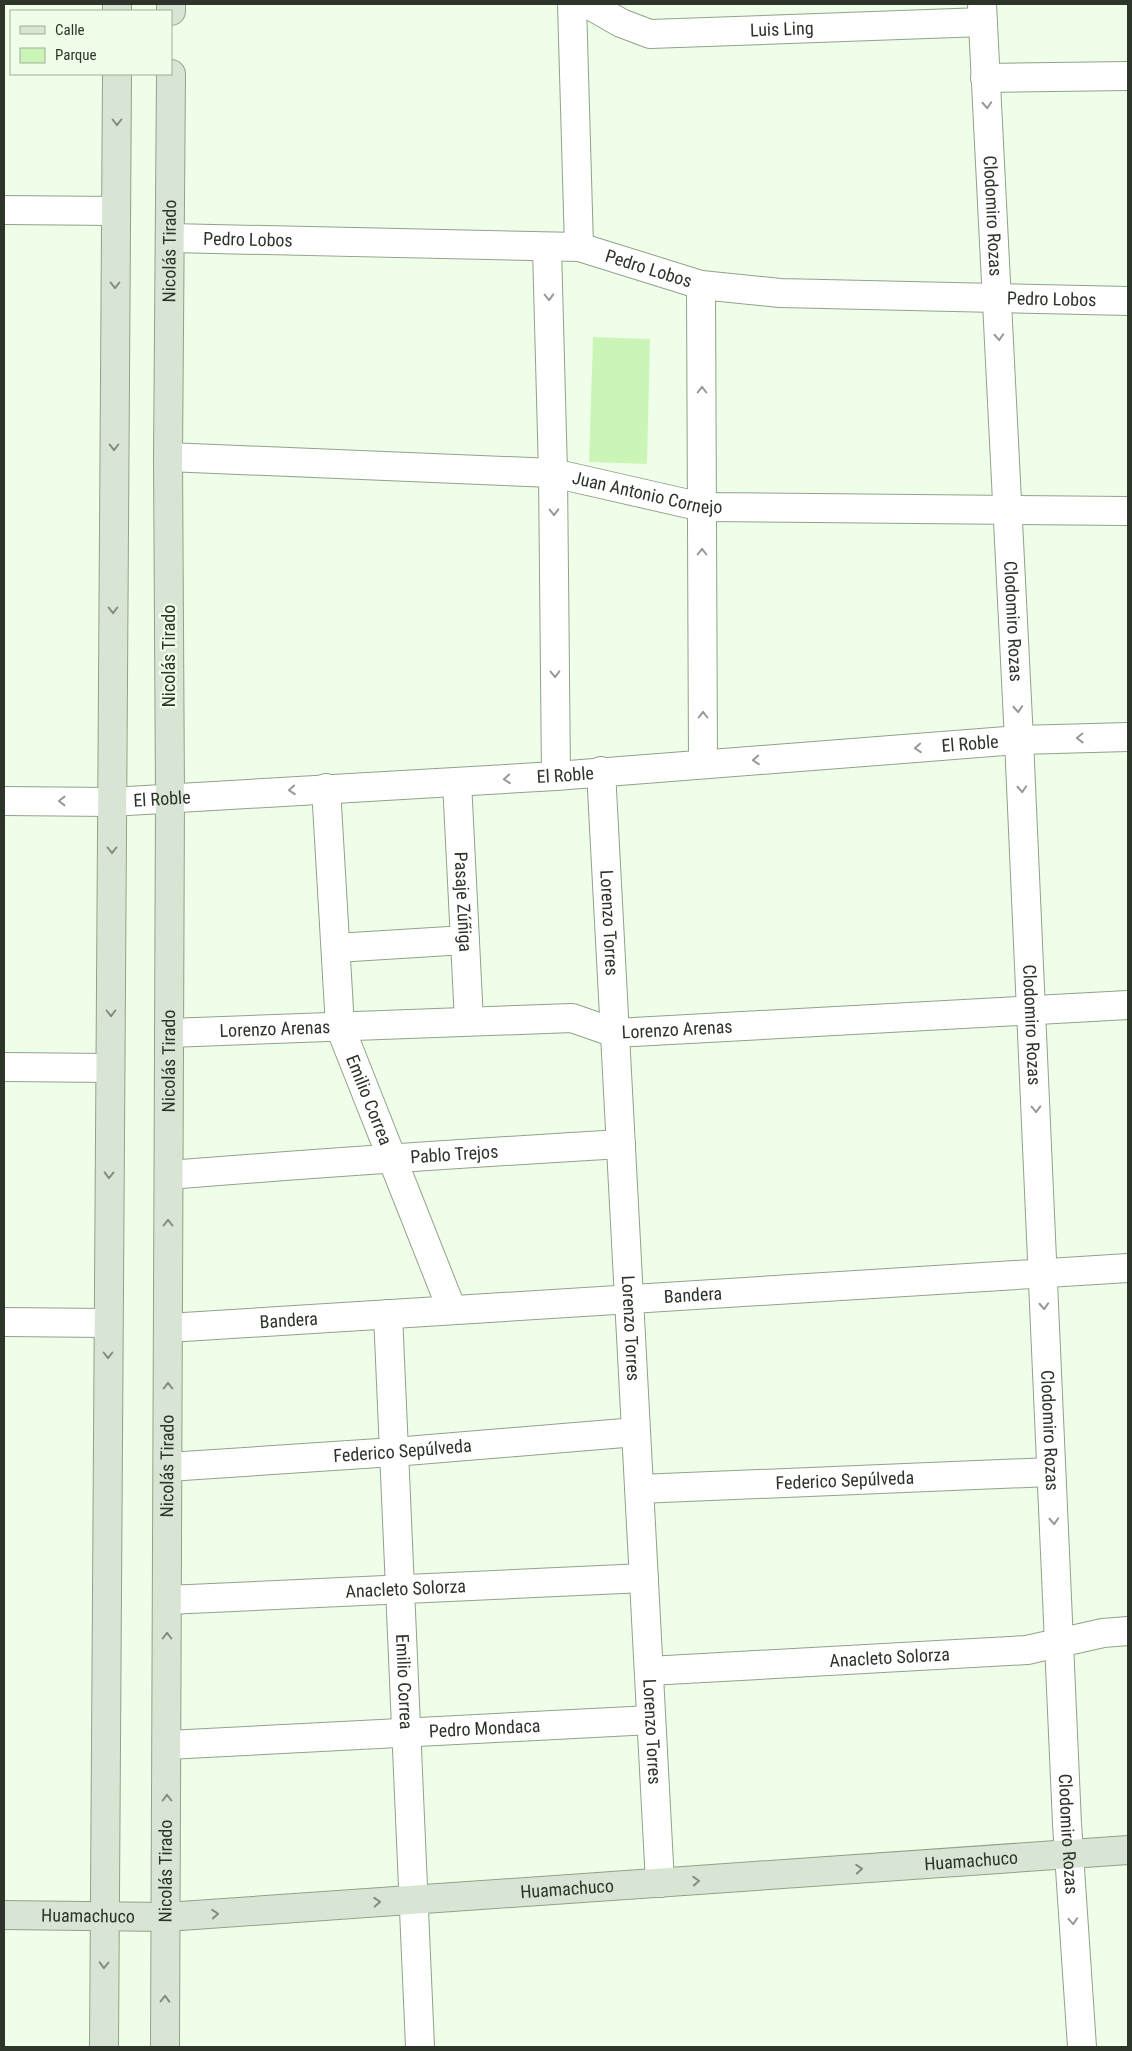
<svg xmlns="http://www.w3.org/2000/svg" width="1132" height="2051" font-family="'Roboto Condensed',sans-serif">
	<rect width="100%" height="100%" fill="#effee8"/>
	<path fill="#cbf5b6" d="M593,337L650,339L647,464L589,462Z"/>
	<g fill="none" stroke-linecap="round" stroke-linejoin="round">
		<g stroke="#91a289" stroke-width="30">
			<g id="street">
				<path d="M572,4L579,247"/>
				<path id="s1" d="M588,4L621,23L650,34L983,22"/>
				<path id="s2" d="M982,4L1019,740L1067,1824L1082,2047"/>
				<path d="M985,78L1128,76"/>
				<path d="M4,210L116,211"/>
				<path id="s3" d="M170,238L579,247L701,285L780,293L1128,301"/>
				<path d="M547,248L553,473L556,776"/>
				<path d="M701,285L703,764"/>
				<path id="s4" d="M168,457L553,473L702,507L1128,511"/>
				<path id="s5" d="M601,771L660,1883"/>
				<path id="s6" d="M457,782L469,1021"/>
				<path id="s7" d="M326,788L340,1027L452,1310"/>
				<path id="s8" d="M4,801L111,802L556,776L1019,740L1128,737"/>
				<path d="M336,948L465,940"/>
				<path id="s9" d="M169,1033L572,1018L615,1033L1128,1005"/>
				<path d="M4,1067L110,1068"/>
				<path id="s10" d="M169,1175C319,1163 470,1153 621,1144"/>
				<path id="s11" d="M388,1314L420,2047"/>
				<path d="M4,1322L108,1323"/>
				<path id="s12" d="M168,1328L1128,1268"/>
				<path id="s13" d="M168,1467L394,1452L636,1432"/>
				<path id="s14" d="M639,1489L1051,1472"/>
				<path id="s15" d="M167,1600L644,1578"/>
				<path id="s16" d="M649,1671L1027,1650L1103,1633L1128,1631"/>
				<path id="s17" d="M167,1745L651,1720"/>
			</g>
		</g>
		<g stroke="#91a289" stroke-width="30">
			<g id="secondary">
				<path d="M117,11V4"/>
				<path d="M171,11V4"/>
				<path id="s18" d="M4,1915L166,1917L1128,1850"/>
				<path d="M104,2047L117,74"/>
				<path id="s19" d="M165,2047L170,798L168,457L171,74"/>
			</g>
		</g>
		<use href="#street" stroke="#fff" stroke-width="28"/>
		<use href="#secondary" stroke="#d9e5d4" stroke-width="28"/>
	</g>
	<defs><path id="oneway-chevron" d="M-2-3.5L2.5 0L-2 3.5" fill="none" stroke-width="1.6" stroke-linecap="round" stroke-linejoin="round" transform="scale(1.25)"/></defs>
	<g stroke="#969a94">
		<use href="#oneway-chevron" transform="translate(987 105) rotate(87)"/>
		<use href="#oneway-chevron" transform="translate(549 297) rotate(88)"/>
		<use href="#oneway-chevron" transform="translate(999 337) rotate(87)"/>
		<use href="#oneway-chevron" transform="translate(702 390) rotate(-90)"/>
		<use href="#oneway-chevron" transform="translate(554 512) rotate(89)"/>
		<use href="#oneway-chevron" transform="translate(702 552) rotate(-90)"/>
		<use href="#oneway-chevron" transform="translate(555 674) rotate(89)"/>
		<use href="#oneway-chevron" transform="translate(1018 709) rotate(87)"/>
		<use href="#oneway-chevron" transform="translate(703 715) rotate(-90)"/>
		<use href="#oneway-chevron" transform="translate(1080 738) rotate(179)"/>
		<use href="#oneway-chevron" transform="translate(918 748) rotate(176)"/>
		<use href="#oneway-chevron" transform="translate(756 760) rotate(176)"/>
		<use href="#oneway-chevron" transform="translate(507 779) rotate(176)"/>
		<use href="#oneway-chevron" transform="translate(1022 789) rotate(87)"/>
		<use href="#oneway-chevron" transform="translate(292 790) rotate(176)"/>
		<use href="#oneway-chevron" transform="translate(62 801) rotate(-180)"/>
		<use href="#oneway-chevron" transform="translate(1036 1109) rotate(88)"/>
		<use href="#oneway-chevron" transform="translate(1044 1306) rotate(87)"/>
		<use href="#oneway-chevron" transform="translate(1054 1521) rotate(87)"/>
		<use href="#oneway-chevron" transform="translate(1073 1921) rotate(86)"/>
	</g>
	<g stroke="#838c7f">
		<use href="#oneway-chevron" transform="translate(117 122) rotate(90)"/>
		<use href="#oneway-chevron" transform="translate(115 285) rotate(90)"/>
		<use href="#oneway-chevron" transform="translate(114 447) rotate(90)"/>
		<use href="#oneway-chevron" transform="translate(113 610) rotate(90)"/>
		<use href="#oneway-chevron" transform="translate(112 850) rotate(90)"/>
		<use href="#oneway-chevron" transform="translate(111 1013) rotate(90)"/>
		<use href="#oneway-chevron" transform="translate(109 1175) rotate(91)"/>
		<use href="#oneway-chevron" transform="translate(168 1223) rotate(-90)"/>
		<use href="#oneway-chevron" transform="translate(108 1355) rotate(90)"/>
		<use href="#oneway-chevron" transform="translate(168 1386) rotate(-90)"/>
		<use href="#oneway-chevron" transform="translate(167 1636) rotate(-90)"/>
		<use href="#oneway-chevron" transform="translate(167 1798) rotate(-90)"/>
		<use href="#oneway-chevron" transform="translate(859 1869) rotate(-4)"/>
		<use href="#oneway-chevron" transform="translate(696 1881) rotate(-4)"/>
		<use href="#oneway-chevron" transform="translate(377 1902) rotate(-4)"/>
		<use href="#oneway-chevron" transform="translate(215 1914) rotate(-4)"/>
		<use href="#oneway-chevron" transform="translate(104 1965) rotate(91)"/>
		<use href="#oneway-chevron" transform="translate(165 1999) rotate(-89)"/>
	</g>
	<g text-anchor="middle" stroke-width="4.5" stroke-linejoin="round" paint-order="stroke">
		<g font-size="18" fill="#2d342a" stroke="#effee8">
			<text dy="6" stroke="none"><textPath href="#s1" startOffset="201">Luis Ling</textPath></text>
			<text dy="6" stroke="none"><textPath href="#s2" startOffset="212">Clodomiro Rozas</textPath></text>
			<text dy="6" stroke="none"><textPath href="#s3" startOffset="78">Pedro Lobos</textPath></text>
			<text dy="6" stroke="none"><textPath href="#s19" startOffset="1796">Nicolás Tirado</textPath></text>
			<text dy="6" stroke="none"><textPath href="#s3" startOffset="482">Pedro Lobos</textPath></text>
			<text dy="6" stroke="none"><textPath href="#s3" startOffset="888">Pedro Lobos</textPath></text>
			<text dy="6" stroke="none"><textPath href="#s4" startOffset="482">Juan Antonio Cornejo</textPath></text>
			<text dy="6" stroke="none"><textPath href="#s2" startOffset="618">Clodomiro Rozas</textPath></text>
			<text transform="translate(169 656) rotate(-90)" y="6">Nicolás Tirado</text>
			<text dy="6" stroke="none"><textPath href="#s8" startOffset="968">El Roble</textPath></text>
			<text dy="6" stroke="none"><textPath href="#s8" startOffset="562">El Roble</textPath></text>
			<text dy="6" stroke="none"><textPath href="#s8" startOffset="158">El Roble</textPath></text>
			<text dy="6" stroke="none"><textPath href="#s6" startOffset="120">Pasaje Zúñiga</textPath></text>
			<text dy="6" stroke="none"><textPath href="#s5" startOffset="152">Lorenzo Torres</textPath></text>
			<text dy="6" stroke="none"><textPath href="#s2" startOffset="1022">Clodomiro Rozas</textPath></text>
			<text dy="6" stroke="none"><textPath href="#s9" startOffset="106">Lorenzo Arenas</textPath></text>
			<text dy="6" stroke="none"><textPath href="#s9" startOffset="511">Lorenzo Arenas</textPath></text>
			<text dy="6" stroke="none"><textPath href="#s19" startOffset="986">Nicolás Tirado</textPath></text>
			<text dy="6" stroke="none"><textPath href="#s7" startOffset="318">Emilio Correa</textPath></text>
			<text dy="6" stroke="none"><textPath href="#s10" startOffset="286">Pablo Trejos</textPath></text>
			<text dy="6" stroke="none"><textPath href="#s12" startOffset="526">Bandera</textPath></text>
			<text dy="6" stroke="none"><textPath href="#s12" startOffset="121">Bandera</textPath></text>
			<text dy="6" stroke="none"><textPath href="#s5" startOffset="558">Lorenzo Torres</textPath></text>
			<text dy="6" stroke="none"><textPath href="#s2" startOffset="1428">Clodomiro Rozas</textPath></text>
			<text dy="6" stroke="none"><textPath href="#s13" startOffset="235">Federico Sepúlveda</textPath></text>
			<text dy="6" stroke="none"><textPath href="#s19" startOffset="581">Nicolás Tirado</textPath></text>
			<text dy="6" stroke="none"><textPath href="#s14" startOffset="206">Federico Sepúlveda</textPath></text>
			<text dy="6" stroke="none"><textPath href="#s15" startOffset="239">Anacleto Solorza</textPath></text>
			<text dy="6" stroke="none"><textPath href="#s16" startOffset="241">Anacleto Solorza</textPath></text>
			<text dy="6" stroke="none"><textPath href="#s11" startOffset="368">Emilio Correa</textPath></text>
			<text dy="6" stroke="none"><textPath href="#s17" startOffset="318">Pedro Mondaca</textPath></text>
			<text dy="6" stroke="none"><textPath href="#s5" startOffset="962">Lorenzo Torres</textPath></text>
			<text dy="6" stroke="none"><textPath href="#s2" startOffset="1832">Clodomiro Rozas</textPath></text>
			<text dy="6" stroke="none"><textPath href="#s18" startOffset="969">Huamachuco</textPath></text>
			<text dy="6" stroke="none"><textPath href="#s19" startOffset="176">Nicolás Tirado</textPath></text>
			<text dy="6" stroke="none"><textPath href="#s18" startOffset="564">Huamachuco</textPath></text>
			<text dy="6" stroke="none"><textPath href="#s18" startOffset="84">Huamachuco</textPath></text>
		</g>
	</g>
	<rect width="1132" height="2051" fill="none" stroke="#2d342a" stroke-width="10"/>
	<rect x="10" y="10" width="162" height="65" fill="#effee8" stroke="#a1ad9c"/>
	<rect x="20" y="26" width="25" height="8" fill="#d9e5d4" stroke="#a1ad9c"/>
	<text x="55" y="35" font-size="15" fill="#2d342a">Calle</text>
	<rect x="20" y="48" width="25" height="15" fill="#cbf5b6" stroke="#a1ad9c"/>
	<text x="55" y="60" font-size="15" fill="#2d342a">Parque</text>
</svg>
